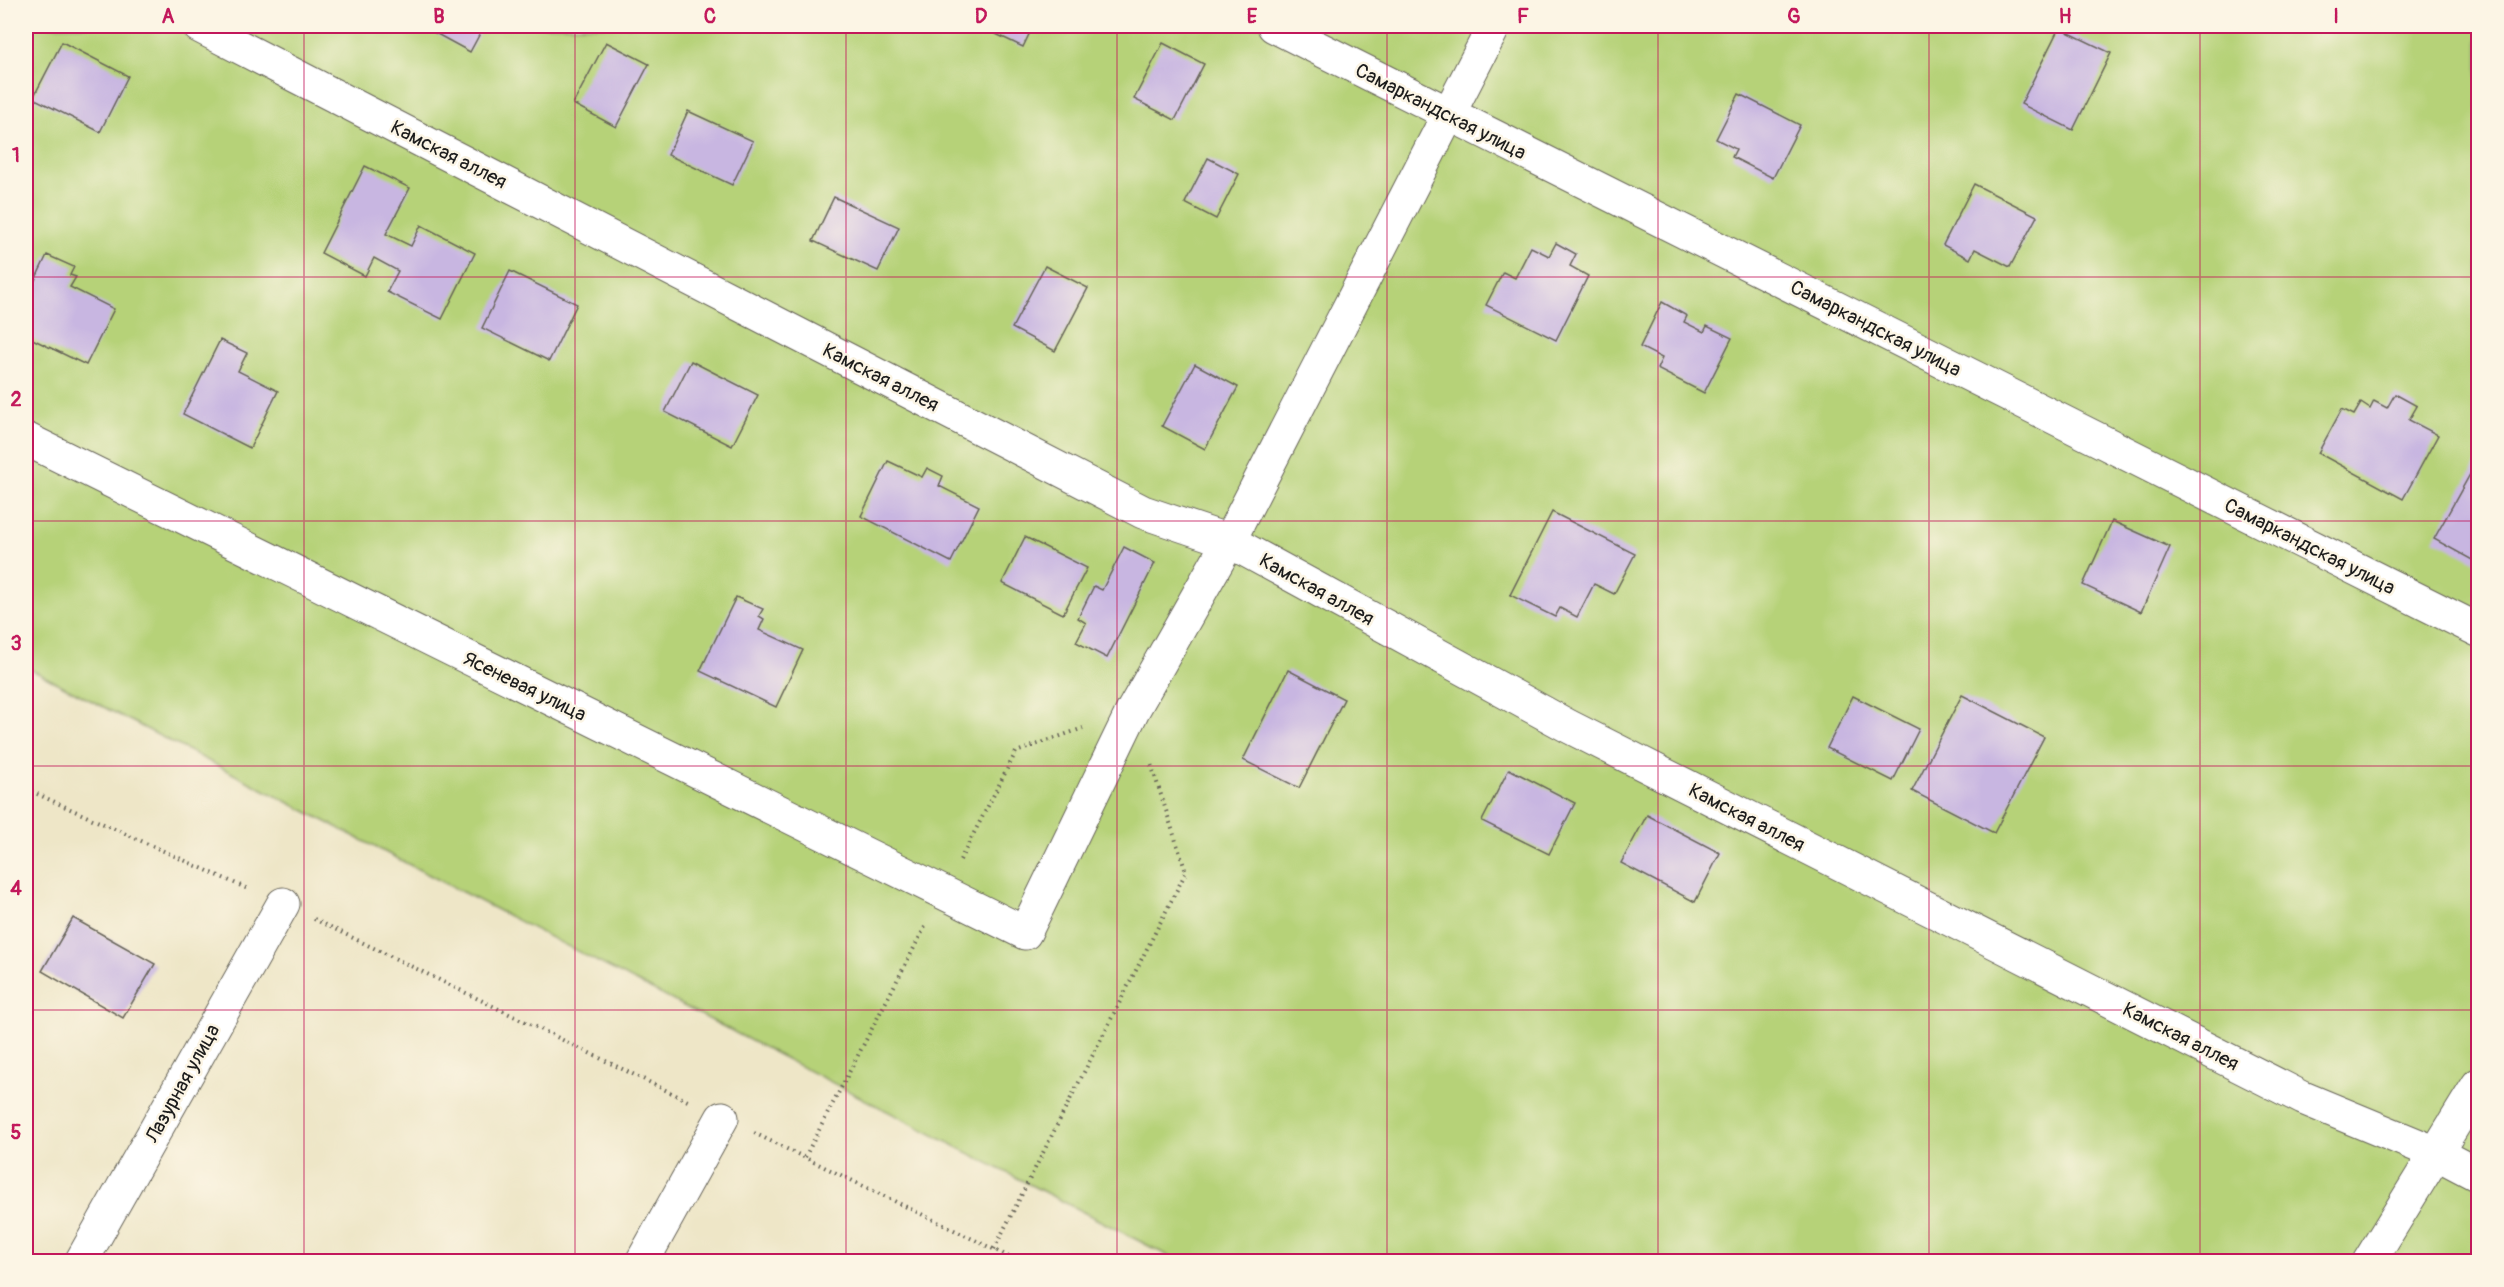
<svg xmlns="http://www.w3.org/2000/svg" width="2504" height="1287" font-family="Pangolin,sans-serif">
	<rect width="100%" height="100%" fill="#fcf5e5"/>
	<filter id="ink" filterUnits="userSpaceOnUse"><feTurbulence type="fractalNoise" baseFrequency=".0167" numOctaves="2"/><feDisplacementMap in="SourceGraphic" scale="12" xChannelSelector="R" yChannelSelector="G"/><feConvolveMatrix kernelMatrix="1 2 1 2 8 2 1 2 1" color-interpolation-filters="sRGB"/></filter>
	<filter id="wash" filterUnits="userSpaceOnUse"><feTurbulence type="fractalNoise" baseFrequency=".008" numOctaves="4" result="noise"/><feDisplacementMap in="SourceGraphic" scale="24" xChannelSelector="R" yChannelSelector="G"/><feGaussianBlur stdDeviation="1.35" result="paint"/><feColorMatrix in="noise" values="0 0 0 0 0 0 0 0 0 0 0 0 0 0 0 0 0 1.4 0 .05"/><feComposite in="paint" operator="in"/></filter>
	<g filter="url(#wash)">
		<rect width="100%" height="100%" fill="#eee6c7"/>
		<path fill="#b6d278" stroke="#69774a" stroke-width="1.5" d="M26,26H2478V1261H1178L26,667Z"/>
		<g id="blocks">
			<g fill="#c8b6e1">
				<path d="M428,26H484L470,52L426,28Z"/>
				<path d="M979,26H1033L1023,47Z"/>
				<path d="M2059,28L2111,53L2073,130L2021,104Z"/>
				<path d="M62,42L128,76L100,132L33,98Z"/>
				<path d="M606,42L649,64L616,127L573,104Z"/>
				<path d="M1163,43L1204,64L1175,120L1134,99Z"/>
				<path d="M1739,94L1800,125L1773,178L1732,157L1736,149L1716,139Z"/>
				<path d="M688,111L753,141L732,185L668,155Z"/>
				<path d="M1208,158L1239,174L1216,219L1185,203Z"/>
				<path d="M365,166L410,188L386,234L411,246L421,225L475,253L442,319L387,292L398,271L374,258L365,276L321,253Z"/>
				<path d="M1974,184L2037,216L2010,267L1975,249L1970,259L1943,245Z"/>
				<path d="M834,197L899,227L878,271L813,241Z"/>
				<path d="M1556,243L1576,254L1570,266L1588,276L1556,340L1486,305L1503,272L1515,278L1531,247L1549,256Z"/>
				<path d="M47,255L74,267L70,275L76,277L70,287L114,309L86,365L26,336V299Z"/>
				<path d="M1045,266L1088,288L1055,351L1012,328Z"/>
				<path d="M510,271L577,304L549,361L482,328Z"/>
				<path d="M1662,302L1687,316L1684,322L1704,332L1707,326L1732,338L1704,393L1657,369L1662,358L1640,347Z"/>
				<path d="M220,340L247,353L238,371L278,391L250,448L183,414Z"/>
				<path d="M691,361L758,395L732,446L665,412Z"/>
				<path d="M1195,364L1238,387L1205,449L1162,426Z"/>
				<path d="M2395,394L2417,406L2409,420L2438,435L2403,499L2318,453L2342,409L2354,415L2361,403L2370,409L2374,401L2387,408Z"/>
				<path d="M2478,460V553L2474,561L2434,539Z"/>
				<path d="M888,461L922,477L927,468L943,476L939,486L979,506L951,562L861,516Z"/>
				<path d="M1552,512L1635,554L1614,594L1594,584L1577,617L1560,608L1555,617L1510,595Z"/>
				<path d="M2112,521L2170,547L2141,612L2083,585Z"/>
				<path d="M1025,537L1087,568L1063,614L1002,583Z"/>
				<path d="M1124,547L1155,563L1107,658L1076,642L1086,623L1078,618L1094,586L1102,590Z"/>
				<path d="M736,597L763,609L759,616L764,619L759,630L803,650L776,707L700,671Z"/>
				<path d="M1288,670L1344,699L1299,788L1243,760Z"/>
				<path d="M1962,695L2044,737L1994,833L1912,791Z"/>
				<path d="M1853,696L1919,729L1893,781L1827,748Z"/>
				<path d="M1509,769L1575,803L1549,854L1482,821Z"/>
				<path d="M1647,815L1720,853L1695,902L1621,863Z"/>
				<path d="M73,918L155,964L123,1018L42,971Z"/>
			</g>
		</g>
	</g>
	<g filter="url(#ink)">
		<use href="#blocks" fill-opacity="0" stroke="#666358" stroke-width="1.5"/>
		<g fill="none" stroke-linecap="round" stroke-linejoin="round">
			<g stroke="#666358" stroke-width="35">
				<g id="minor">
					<path d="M199,26L1143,512L1229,541L1568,726L2303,1098L2436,1153L2478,1175"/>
					<path d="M1274,26L2478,630"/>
					<path d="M26,439L1025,933L1133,710L1229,541L1494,26"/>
					<path d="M81,1262L283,904"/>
					<path d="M642,1262L722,1118"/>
					<path d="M2369,1262L2478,1085"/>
				</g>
			</g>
			<g stroke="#666358" stroke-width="4" stroke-dasharray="1.5 4.5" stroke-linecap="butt">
				<path d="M26,789L250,890"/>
				<path d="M960,860L1016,752L1083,728"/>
				<path d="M314,919L690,1102"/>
				<path d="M754,1133L1020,1262"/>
				<path d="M805,1157L927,923"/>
				<path d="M994,1249L1186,872L1150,761"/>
			</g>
			<use href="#minor" stroke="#fff" stroke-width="33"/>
		</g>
	</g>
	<path fill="none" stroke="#c2185b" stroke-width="1.5" stroke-opacity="0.55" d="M304,26V1262M575,26V1262M846,26V1262M1117,26V1262M1387,26V1262M1658,26V1262M1929,26V1262M2200,26V1262M26,277H2478M26,521H2478M26,766H2478M26,1010H2478"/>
	<g text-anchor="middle" stroke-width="5" stroke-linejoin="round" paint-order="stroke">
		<g font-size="20" fill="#1c1c1c" stroke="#fcf5e5">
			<text transform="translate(1441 111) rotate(27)" y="7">Самаркандская улица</text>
			<text transform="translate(449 154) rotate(27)" y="7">Камская аллея</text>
			<text transform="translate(1876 328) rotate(27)" y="7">Самаркандская улица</text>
			<text transform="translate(881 377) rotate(27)" y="7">Камская аллея</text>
			<text transform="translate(2310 546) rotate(27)" y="7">Самаркандская улица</text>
			<text transform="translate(1317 589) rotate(29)" y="7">Камская аллея</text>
			<text transform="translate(525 686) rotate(26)" y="7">Ясеневая улица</text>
			<text transform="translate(1747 817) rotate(27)" y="7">Камская аллея</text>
			<text transform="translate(2181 1036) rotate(27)" y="7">Камская аллея</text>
			<text transform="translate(182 1083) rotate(-61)" y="7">Лазурная улица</text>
		</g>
	</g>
	<rect width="2504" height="1287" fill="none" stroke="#fcf5e5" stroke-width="66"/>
	<rect x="33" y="33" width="2438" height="1221" fill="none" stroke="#c2185b" stroke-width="2"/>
	<g font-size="20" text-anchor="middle" font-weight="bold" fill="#c2185b">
		<text x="168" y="23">A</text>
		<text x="439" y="23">B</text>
		<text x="710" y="23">C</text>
		<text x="981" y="23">D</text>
		<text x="1252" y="23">E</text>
		<text x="1523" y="23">F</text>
		<text x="1794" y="23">G</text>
		<text x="2065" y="23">H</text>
		<text x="2336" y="23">I</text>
		<text x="16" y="162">1</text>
		<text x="16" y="406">2</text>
		<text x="16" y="650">3</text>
		<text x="16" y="895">4</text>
		<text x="16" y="1139">5</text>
	</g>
</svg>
